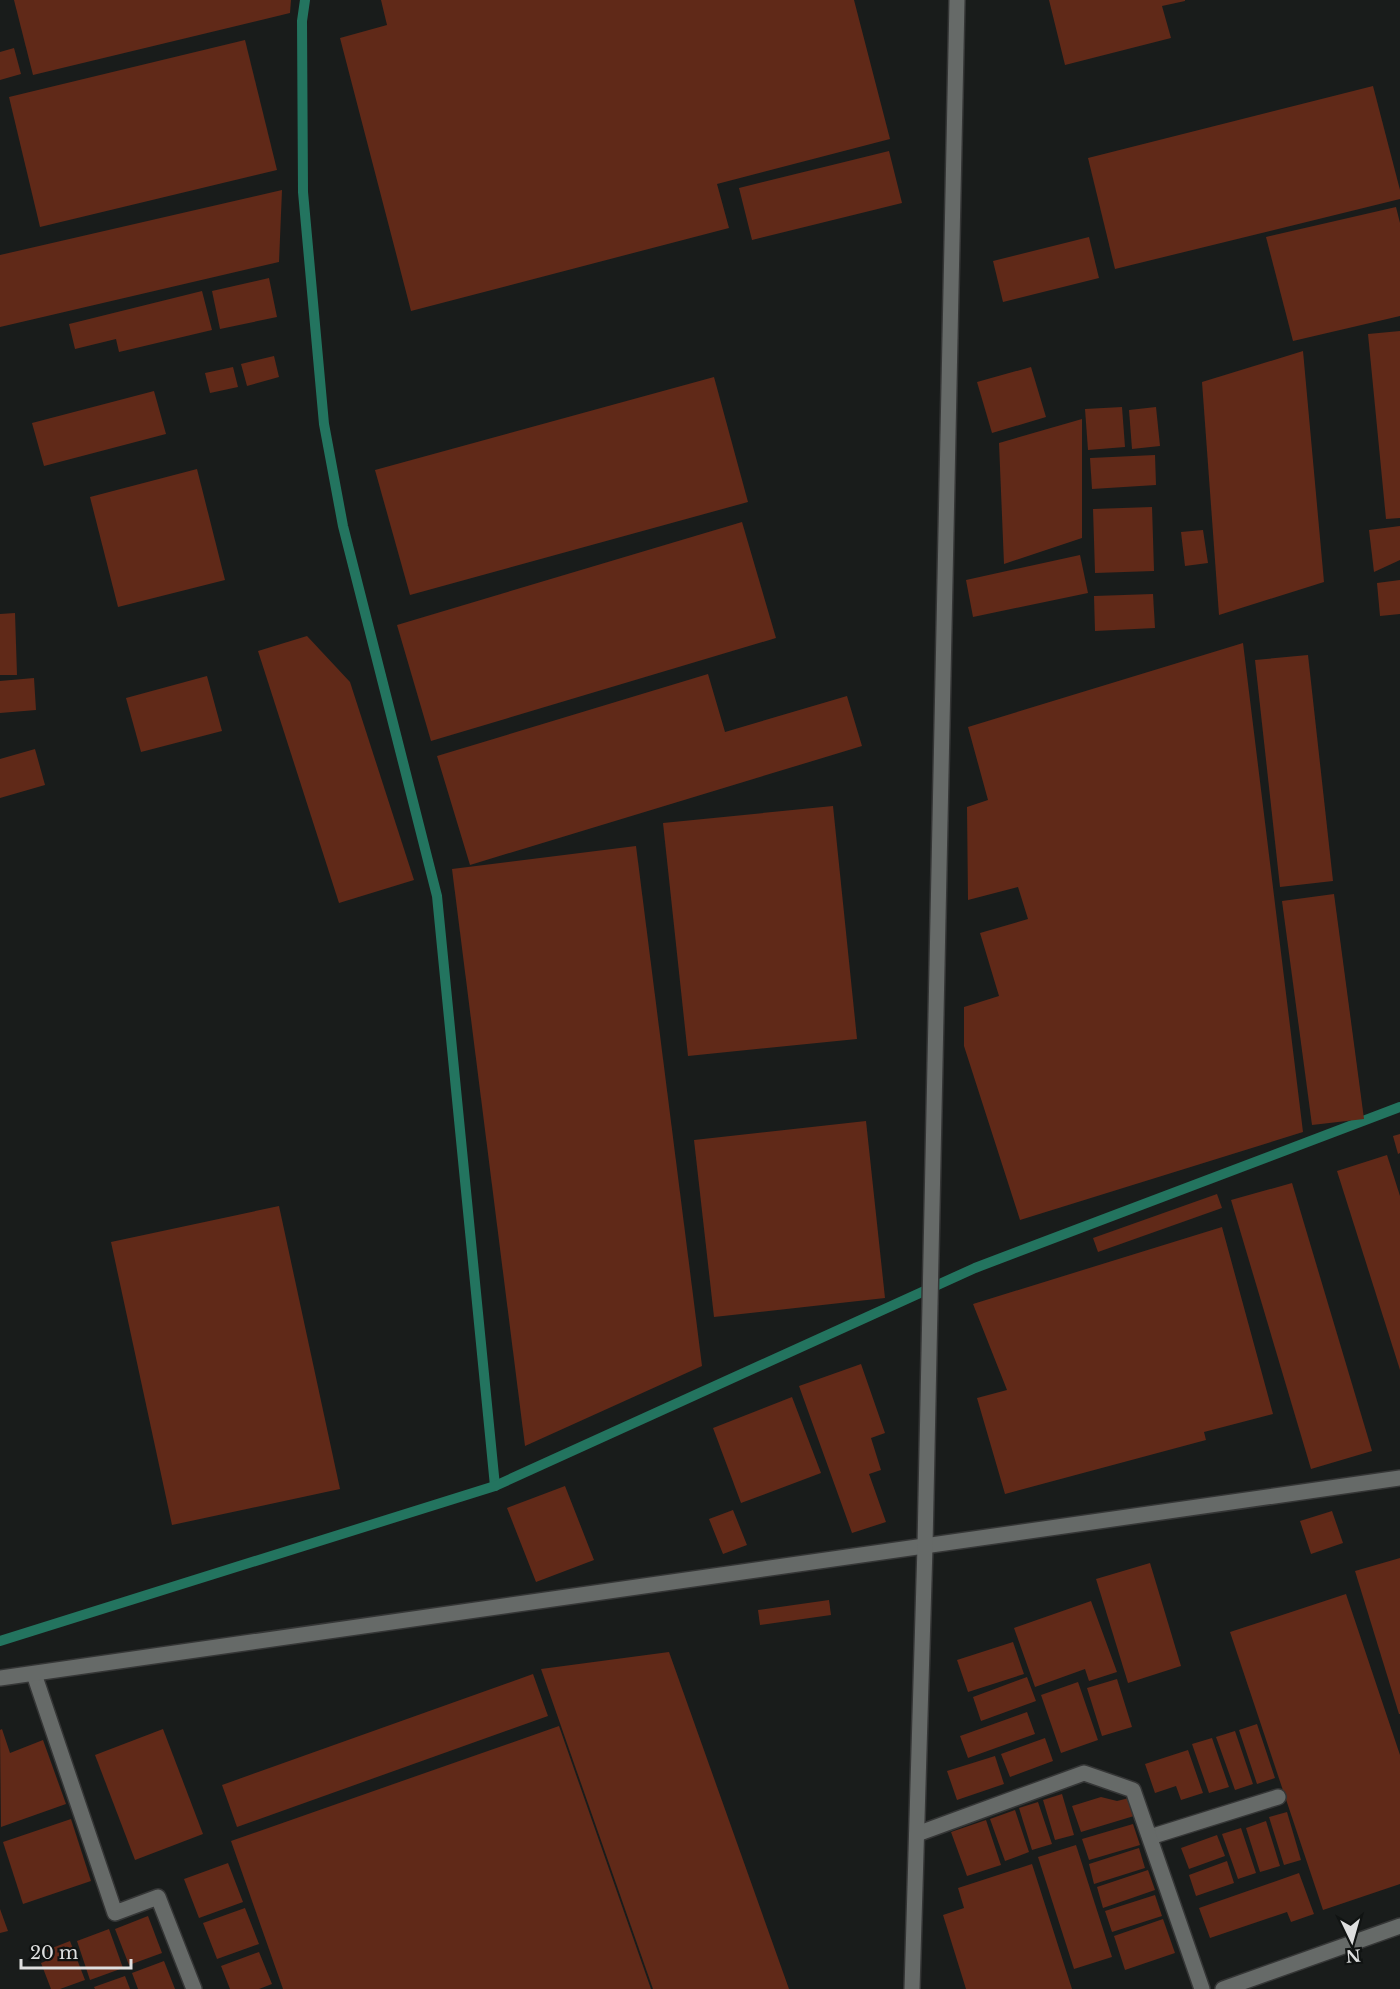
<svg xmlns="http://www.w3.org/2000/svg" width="1400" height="1989" font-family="'Libre Baskerville',serif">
	<rect width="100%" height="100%" fill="#191c1b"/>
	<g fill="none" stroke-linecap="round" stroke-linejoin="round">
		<g stroke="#23745f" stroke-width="10">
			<path d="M305,0L302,21L303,192L324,424L343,526L437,896L495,1486"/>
			<path d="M0,1641L495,1486L975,1268L1400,1107"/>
		</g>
	</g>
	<g fill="#602918">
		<path d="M14,0H291L290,13L33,75Z"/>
		<path d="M381,0H854L890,139L717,184L729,228L411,311L340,38L387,25Z"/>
		<path d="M1049,0H1185V1L1162,6L1171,38L1065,65Z"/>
		<path d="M245,40L277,170L40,227L9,97Z"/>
		<path d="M14,48L21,74L0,80V52Z"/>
		<path d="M1373,86L1400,190V199L1115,269L1088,158Z"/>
		<path d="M889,151L902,203L752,240L739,188Z"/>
		<path d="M282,190L279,262L0,327V255Z"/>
		<path d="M1396,207L1400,223V316L1293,341L1266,237Z"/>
		<path d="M1089,237L1099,278L1003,302L993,261Z"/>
		<path d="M269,278L277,317L220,329L212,291Z"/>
		<path d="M202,291L212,330L119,352L116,339L75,349L69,324Z"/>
		<path d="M1400,331V518L1386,519L1368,334Z"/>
		<path d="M1303,351L1324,582L1219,615L1202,382Z"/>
		<path d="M274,356L279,377L247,386L241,364Z"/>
		<path d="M233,367L238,387L210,393L205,373Z"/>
		<path d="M1031,367L1046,417L992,433L977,382Z"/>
		<path d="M714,377L748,502L410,595L375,470Z"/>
		<path d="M154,391L166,434L44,466L32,423Z"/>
		<path d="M1122,407L1125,447L1088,450L1085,409Z"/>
		<path d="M1156,407L1160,446L1132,449L1129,410Z"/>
		<path d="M1082,419V538L1004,564L999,443Z"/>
		<path d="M1155,455L1156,485L1092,489L1090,458Z"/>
		<path d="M197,469L225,580L118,607L90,497Z"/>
		<path d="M1152,507L1154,571L1095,573L1093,509Z"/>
		<path d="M742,522L776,638L431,741L397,625Z"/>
		<path d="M1400,526V560L1374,572L1369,530Z"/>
		<path d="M1203,530L1208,563L1185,566L1181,532Z"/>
		<path d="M1080,555L1088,593L973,617L966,580Z"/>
		<path d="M1400,580V614L1380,616L1377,583Z"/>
		<path d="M1153,594L1155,628L1095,631L1094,596Z"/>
		<path d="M15,613L17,675H0V614Z"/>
		<path d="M307,636L350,682L414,880L339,903L258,651Z"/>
		<path d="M1243,643L1303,1132L1020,1220L964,1046V1007L999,996L980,933L1028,919L1018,887L968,900L967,807L988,800L968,727Z"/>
		<path d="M1308,655L1333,881L1280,887L1255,660Z"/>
		<path d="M708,674L725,732L847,696L862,746L470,865L437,756Z"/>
		<path d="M207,676L222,731L141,752L126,698Z"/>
		<path d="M34,678L36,710L0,713V681Z"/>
		<path d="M35,749L45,785L0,798V759Z"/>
		<path d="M833,806L857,1039L688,1056L663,823Z"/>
		<path d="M636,846L702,1366L525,1446L452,869Z"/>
		<path d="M1334,894L1364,1119L1312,1125L1282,901Z"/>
		<path d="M866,1121L885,1298L714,1317L694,1140Z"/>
		<path d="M1400,1134V1153L1398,1154L1393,1136Z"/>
		<path d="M1387,1155L1400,1196V1370L1337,1171Z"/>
		<path d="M1292,1183L1372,1451L1311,1469L1231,1200Z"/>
		<path d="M1217,1194L1222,1208L1098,1252L1093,1238Z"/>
		<path d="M279,1206L340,1489L172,1525L111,1242Z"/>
		<path d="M1222,1227L1273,1414L1204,1432L1206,1440L1005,1494L977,1398L1007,1390L973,1304Z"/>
		<path d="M861,1364L885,1433L871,1438L881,1470L869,1474L886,1522L852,1533L799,1386Z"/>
		<path d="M792,1397L821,1473L741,1503L713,1428Z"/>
		<path d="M565,1486L594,1560L536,1582L507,1508Z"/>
		<path d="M733,1510L747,1545L723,1554L709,1519Z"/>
		<path d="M1332,1511L1343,1543L1311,1554L1300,1521Z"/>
		<path d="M1400,1558V1714H1399L1355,1571Z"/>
		<path d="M1150,1563L1181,1666L1128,1683L1096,1579Z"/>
		<path d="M1346,1594L1400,1755V1884L1323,1910L1230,1632Z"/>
		<path d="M829,1600L831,1615L760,1625L758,1610Z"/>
		<path d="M1091,1601L1117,1672L1089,1681L1085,1669L1035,1687L1014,1628Z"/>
		<path d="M1013,1642L1024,1674L968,1692L957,1660Z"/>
		<path d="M669,1652L789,1989H653L541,1669Z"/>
		<path d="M533,1674L548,1716L237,1827L222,1785Z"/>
		<path d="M1027,1677L1036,1701L981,1721L973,1697Z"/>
		<path d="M1117,1679L1132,1727L1102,1736L1087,1688Z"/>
		<path d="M1078,1682L1098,1740L1061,1753L1041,1695Z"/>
		<path d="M1027,1712L1035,1734L968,1758L960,1736Z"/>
		<path d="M1257,1724L1275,1778L1257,1784L1239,1730Z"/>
		<path d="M559,1726L651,1989H283L231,1841Z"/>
		<path d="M2,1729L10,1753L43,1740L66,1804L1,1827L0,1730Z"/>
		<path d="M163,1729L203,1834L135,1860L95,1755Z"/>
		<path d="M1235,1731L1253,1784L1235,1790L1216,1737Z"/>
		<path d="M1045,1738L1053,1761L1010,1777L1001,1754Z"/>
		<path d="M1212,1738L1229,1787L1209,1793L1192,1744Z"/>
		<path d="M1188,1750L1203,1793L1181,1800L1176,1786L1155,1793L1145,1764Z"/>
		<path d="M995,1756L1004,1784L957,1800L947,1771Z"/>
		<path d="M1062,1794L1074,1835L1055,1840L1043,1800Z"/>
		<path d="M1101,1797L1117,1801L1129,1798L1134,1816L1081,1832L1072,1806Z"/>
		<path d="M1038,1802L1052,1844L1032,1850L1019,1808Z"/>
		<path d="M1015,1810L1029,1852L1005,1861L990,1819Z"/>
		<path d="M1287,1812L1301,1860L1284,1865L1269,1817Z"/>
		<path d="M71,1819L91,1881L23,1904L3,1842Z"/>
		<path d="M986,1820L1001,1865L967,1876L951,1832Z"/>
		<path d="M1266,1821L1280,1866L1260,1872L1246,1828Z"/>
		<path d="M1133,1824L1140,1845L1089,1860L1082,1839Z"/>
		<path d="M1241,1828L1256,1873L1238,1879L1222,1834Z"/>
		<path d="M1217,1835L1225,1856L1189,1869L1181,1848Z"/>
		<path d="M1076,1845L1112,1957L1074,1969L1038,1857Z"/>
		<path d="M1139,1848L1145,1868L1094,1884L1089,1864Z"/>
		<path d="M1227,1861L1234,1883L1196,1896L1189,1875Z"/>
		<path d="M228,1863L243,1902L199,1918L184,1879Z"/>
		<path d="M1032,1864L1072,1989H966L943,1915L964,1908L958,1888Z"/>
		<path d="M1148,1870L1155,1890L1103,1908L1097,1887Z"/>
		<path d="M1299,1873L1314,1914L1291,1922L1287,1912L1210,1938L1199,1908Z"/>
		<path d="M1155,1895L1162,1916L1112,1932L1105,1911Z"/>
		<path d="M245,1908L259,1944L217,1959L203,1923Z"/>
		<path d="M0,1909L8,1931L0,1933Z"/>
		<path d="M148,1916L162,1953L129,1965L115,1929Z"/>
		<path d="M1163,1919L1175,1953L1125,1970L1114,1936Z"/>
		<path d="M109,1929L123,1968L90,1980L77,1941Z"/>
		<path d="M70,1941L85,1980L60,1989H51L41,1963L51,1959L47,1950Z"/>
		<path d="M259,1952L272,1984L259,1989H230L221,1966Z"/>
		<path d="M164,1961L175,1989H138L132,1973Z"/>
		<path d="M125,1976L130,1989H95L94,1987Z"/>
	</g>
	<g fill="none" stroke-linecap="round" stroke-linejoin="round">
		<g stroke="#353636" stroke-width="18">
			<path id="service" d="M1150,1837L1278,1797"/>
		</g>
		<g stroke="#353636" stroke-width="18">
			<g id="minor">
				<path d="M34,1674L115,1913L158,1897L194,1989"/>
				<path d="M917,1834L1084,1773L1133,1790L1202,1989"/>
				<path d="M1223,1989L1400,1926"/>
			</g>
		</g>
		<g stroke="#353636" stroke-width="18">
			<g id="tertiary">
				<path d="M0,1678L1400,1478"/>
				<path d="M912,1989L925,1546L957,0"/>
			</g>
		</g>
		<use href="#service" stroke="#666a68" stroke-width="15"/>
		<use href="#minor" stroke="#666a68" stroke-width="15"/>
		<use href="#tertiary" stroke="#666a68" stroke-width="15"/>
	</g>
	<g transform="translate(1352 1941) rotate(175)" stroke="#101312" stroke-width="4.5" paint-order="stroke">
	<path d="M0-4.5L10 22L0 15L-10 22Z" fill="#dedfdf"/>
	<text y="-9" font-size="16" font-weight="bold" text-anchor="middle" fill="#dedfdf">N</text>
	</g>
	<path d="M21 1959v9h110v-9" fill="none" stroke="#dedfdf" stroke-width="3"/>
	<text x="30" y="1959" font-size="18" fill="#dedfdf" stroke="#101312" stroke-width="4.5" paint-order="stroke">20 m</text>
</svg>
